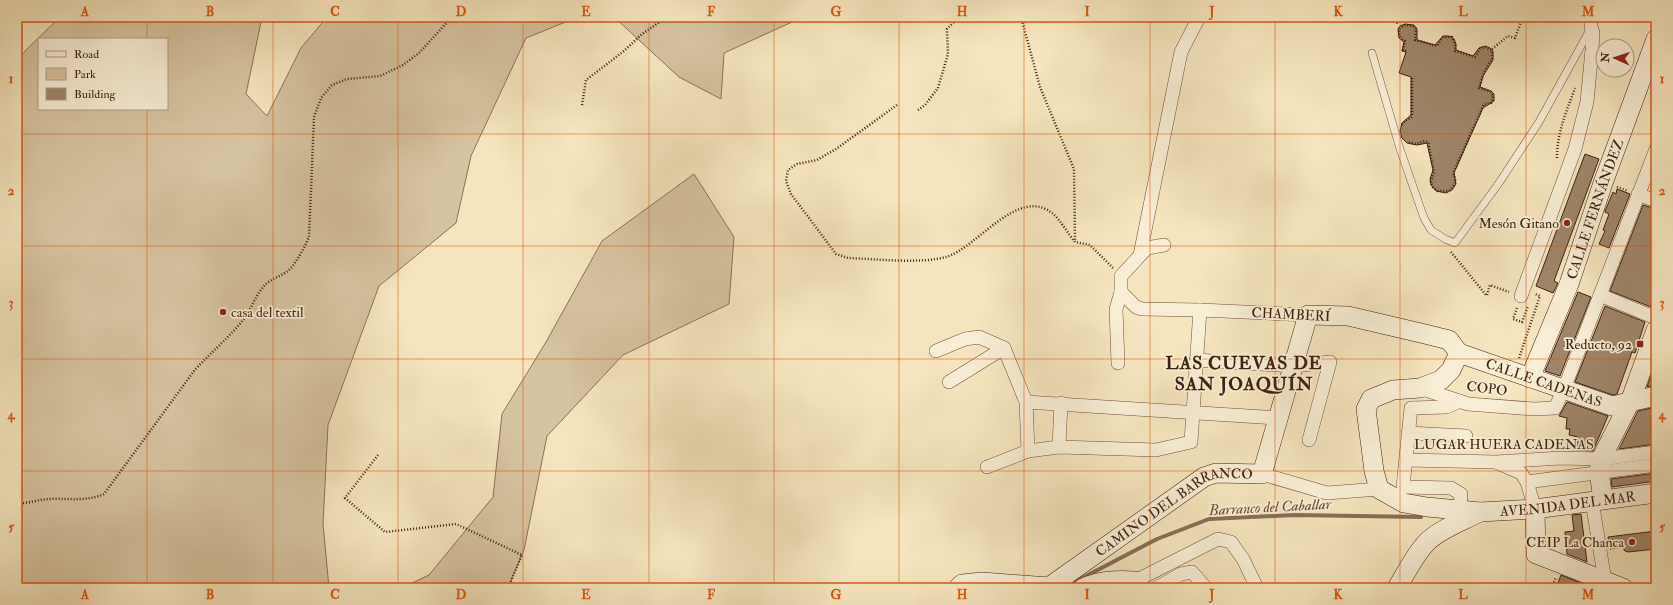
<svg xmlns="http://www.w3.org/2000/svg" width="1673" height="605" font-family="'IM FELL Double Pica',serif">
	<rect width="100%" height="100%" fill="#f5e5be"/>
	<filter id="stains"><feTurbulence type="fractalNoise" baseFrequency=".005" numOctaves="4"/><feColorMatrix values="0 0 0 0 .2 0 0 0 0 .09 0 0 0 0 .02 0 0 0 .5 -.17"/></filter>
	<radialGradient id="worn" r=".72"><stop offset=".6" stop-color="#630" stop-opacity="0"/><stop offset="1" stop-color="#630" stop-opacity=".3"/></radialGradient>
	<g fill="#d6c3a0" stroke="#8c7158" fill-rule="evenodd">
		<path d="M60,17H262L246,94L267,116L301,48L327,17H578L526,38L471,156L456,223L379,286L328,425L323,524L329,588H17V61L26,50ZM39,39H167V109H39Z"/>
		<path d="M614,17H803L724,53L721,99L679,77Z"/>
		<path d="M694,174L734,237L729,304L623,355L547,436L524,550L508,588H402L429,575L493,497L502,414L546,342L602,241Z"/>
	</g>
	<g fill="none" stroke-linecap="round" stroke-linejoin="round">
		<path stroke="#886e55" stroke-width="4" d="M1063,588L1157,539L1209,519L1294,515L1421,517"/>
	</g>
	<g fill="#9f866a" stroke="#411f10">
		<path d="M1405,24L1414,25L1417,29V40L1435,45L1443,36H1448L1452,37L1454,39L1456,44V50L1473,56L1479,48L1485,46L1490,48L1493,51V60L1483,76L1480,87L1491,91L1494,94V101L1483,108L1454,173L1456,184L1452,190L1446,193L1436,191L1431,185L1430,179L1433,170L1427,143L1417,145L1407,143L1402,138L1400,131L1402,123L1411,115V77L1399,73L1406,52L1402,51L1404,42L1399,38L1398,29L1400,26Z"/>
		<path d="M1585,154L1599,159L1554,281L1558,283L1553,293L1536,286Z"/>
		<path d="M1617,189L1630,194L1609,248L1599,244L1605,231L1603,230L1609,214L1605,212V211L1613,192L1616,194Z"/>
		<path d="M1643,205L1656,209V295L1651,307L1610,291Z"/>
		<path d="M1578,292L1591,297L1560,376L1545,371Z"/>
		<path d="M1605,306L1645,322L1635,353L1632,352L1617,394L1613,395L1575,382Z"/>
		<path d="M1656,362V385L1647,387Z"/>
		<path d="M1567,402L1608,416L1593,451L1576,450L1578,437L1569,435L1570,429H1566L1567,418L1559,416Z"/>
		<path d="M1656,407V444L1619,449L1638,411Z"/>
		<path d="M1656,473V481L1612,487L1611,479Z"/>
		<path d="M1581,514L1587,562L1567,554L1565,532L1574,531L1572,515Z"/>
		<path d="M1656,531V549L1628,552L1625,551L1622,547L1610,549L1608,537Z"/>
		<path d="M1561,575L1593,588H1556Z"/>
	</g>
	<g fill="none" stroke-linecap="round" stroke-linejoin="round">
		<g stroke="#6e503c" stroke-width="8">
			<path id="lane" d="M1372,53L1400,149L1424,218L1431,230L1445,239L1455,243L1499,183L1539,122L1597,17"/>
		</g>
		<g stroke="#6e503c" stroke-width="14">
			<g id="street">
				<path d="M1638,194L1656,201"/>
				<path d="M1140,255L1181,52L1199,17"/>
				<path d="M1121,292L1136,307L1142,309L1200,310L1308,315"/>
				<path d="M1600,295L1656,318"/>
				<path d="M1521,296L1575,149L1587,102L1592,50L1593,33L1591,26"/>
				<path d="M936,351L965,339L979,337L1004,348L1026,402L1028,451"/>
				<path d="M1196,360L1294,366L1330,362L1309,440"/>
				<path d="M1118,363L1116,309L1121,292V276L1147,248L1164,245"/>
				<path d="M949,382L1004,348"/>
				<path d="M1420,388L1468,404L1534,409L1555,408L1564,389L1656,149"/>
				<path d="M1460,401L1447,407L1411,408L1403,487L1451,488L1461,494L1460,510"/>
				<path d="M1026,402L1278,418"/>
				<path d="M1408,433L1466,436"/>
				<path d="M1059,447L1061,403"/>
				<path d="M1406,460L1496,462L1561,458L1601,459L1656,452"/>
				<path d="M1498,463L1521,473L1527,482L1535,509"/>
				<path d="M987,467L1028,451L1059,447L1156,450L1191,442L1200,310"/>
				<path d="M1262,474L1327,493L1379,489"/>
				<path d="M1527,482L1656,465"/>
				<path d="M1592,501L1605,581"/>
				<path d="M1135,581L1218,539L1231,542L1243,559L1257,588"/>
				<path d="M1156,588L1181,574L1192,572L1206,588"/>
			</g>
		</g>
		<g stroke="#411f10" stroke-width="20">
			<g id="secondary">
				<path id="s1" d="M1459,353L1451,370L1441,380L1420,388L1393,390L1371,399L1366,409L1374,471L1379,489L1404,503L1427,507L1480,512L1535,509L1656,493"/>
				<path id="s2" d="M1459,353L1612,406L1656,396"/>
				<path id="s3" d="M1530,378L1569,284L1603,183L1656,39"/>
				<path d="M1603,499L1599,472L1601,459L1630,402L1656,330"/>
				<path d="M1535,509L1536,554L1623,588"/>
				<path id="s4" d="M958,588L962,584L982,582L1049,587L1204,477L1216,473L1262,474L1308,315L1348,316L1425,334L1449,340L1459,353"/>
				<path d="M1083,588C1100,580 1117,580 1135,581L1139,588"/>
				<path d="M1397,588C1406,573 1415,554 1428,541C1442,528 1463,521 1480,512"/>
			</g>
		</g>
		<g stroke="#411f10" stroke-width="2.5" stroke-dasharray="1 2" stroke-linecap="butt">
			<path d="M1021,17L1040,87L1074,169L1075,242"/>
			<path d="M1395,17L1398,25"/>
			<path d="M1492,49L1508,36L1515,38L1523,17"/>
			<path d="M1406,51L1403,50L1405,41C1399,38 1397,32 1401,27L1405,25L1413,26L1416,29L1415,40L1437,46L1443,37H1452L1455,45V51L1475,57L1480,49L1485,47L1492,51V60C1485,67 1482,78 1479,88L1491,92L1493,96L1491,103L1484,104L1453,173C1457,180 1455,187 1448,191H1438L1433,187L1431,182L1434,172L1428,142L1425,141L1416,144L1407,142"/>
			<path d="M582,105L586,80L624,51L642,34L667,17"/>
			<path d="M897,105L836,149L817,160L797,164L788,170L786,181L791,194L836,254L848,258C876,259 921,264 946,257C977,248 1018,186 1052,213C1060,219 1068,234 1075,242L1090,245L1113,268"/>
			<path d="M918,110L925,105L938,88L948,54L947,29L959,17"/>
			<path d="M1402,125L1405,121L1412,117V78"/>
			<path d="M1557,158C1557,132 1566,113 1575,88"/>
			<path d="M1617,187L1628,191"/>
			<path d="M1451,252L1486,295"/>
			<path d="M1487,295L1490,285L1509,292"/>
			<path d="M1517,308L1513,319L1522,322L1528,306"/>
			<path d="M1519,358L1540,296L1535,294"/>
			<path d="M378,455L345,498L385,532L456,524L522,555L508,588"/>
			<path d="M17,504C28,503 38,500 48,499C67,498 87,502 104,494L194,371C209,354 228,339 243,320C251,310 255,296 264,286C271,278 283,276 290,269C298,260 304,248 309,237L314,117L321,98L332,85L347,79L380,76L403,65L419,53L452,17"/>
			<path d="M1552,588L1556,577"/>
		</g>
		<use href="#lane" stroke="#f8eed5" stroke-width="7"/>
		<use href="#street" stroke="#f8eed5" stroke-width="13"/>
		<use href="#secondary" stroke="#f8eed5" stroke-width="19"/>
	</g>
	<path fill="none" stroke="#e0560c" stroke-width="1" stroke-opacity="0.55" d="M147,17V39M273,17V588M398,17V588M523,17V588M649,17V588M774,17V588M899,17V588M1024,17V588M1150,17V588M1275,17V588M1400,17V588M1526,17V588M147,109V588M17,134H1656M17,246H1656M17,359H1656M17,471H1656"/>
	<g fill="#8f2418" stroke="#f8eed5" stroke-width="1.5">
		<circle cx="1567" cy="223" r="4"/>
		<circle cx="223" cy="312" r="4"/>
		<rect x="1636" y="340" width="8" height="8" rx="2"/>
		<circle cx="1632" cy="542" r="4"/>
	</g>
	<g text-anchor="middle" stroke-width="3.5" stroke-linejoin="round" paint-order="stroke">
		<g font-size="14" fill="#411f10" stroke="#f8eed5">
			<text dy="5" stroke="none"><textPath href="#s3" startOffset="181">CALLE FERNÁNDEZ</textPath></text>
			<text transform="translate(1291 314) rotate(3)" y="5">CHAMBERÍ</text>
			<text dy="5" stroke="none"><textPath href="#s2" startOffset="90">CALLE CADENAS</textPath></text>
			<text transform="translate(1487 388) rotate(7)" y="5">COPO</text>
			<text x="1504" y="449">LUGAR HUERA CADENAS</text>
			<text dy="5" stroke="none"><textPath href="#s1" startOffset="392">AVENIDA DEL MAR</textPath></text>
			<text dy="5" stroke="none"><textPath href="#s4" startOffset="242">CAMINO DEL BARRANCO</textPath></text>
		</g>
		<g font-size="14" fill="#411f10" stroke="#f8eed5" text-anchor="end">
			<text x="1559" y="228">Mesón Gitano</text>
			<text x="231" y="317" text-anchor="start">casa del textil</text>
			<text x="1632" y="349">Reducto, 92</text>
			<text x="1624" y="547">CEIP La Chanca</text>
		</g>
		<g font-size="15" font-style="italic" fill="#6b4d38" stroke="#f8eed5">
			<text transform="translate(1270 507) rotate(-3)" y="5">Barranco del Caballar</text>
		</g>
		<g font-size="18" font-weight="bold" letter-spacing="1" fill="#411f10" stroke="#f8eed5">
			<text x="1244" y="369">LAS CUEVAS DE<tspan x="1244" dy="21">SAN JOAQUÍN</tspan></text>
		</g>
	</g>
	<rect width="1673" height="605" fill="none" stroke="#f5e5be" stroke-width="44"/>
	<rect x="38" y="38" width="130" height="72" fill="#f8eed5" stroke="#af9b86"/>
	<rect x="46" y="51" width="20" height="6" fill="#f8eed5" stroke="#af9b86"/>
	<text x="74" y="58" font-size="12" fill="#411f10">Road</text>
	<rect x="46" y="68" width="20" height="12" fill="#d6c3a0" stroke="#af9b86"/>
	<text x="74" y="78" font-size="12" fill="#411f10">Park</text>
	<rect x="46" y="88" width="20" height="12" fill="#9f866a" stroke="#af9b86"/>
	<text x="74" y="98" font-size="12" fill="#411f10">Building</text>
	<g transform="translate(1615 58) rotate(273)"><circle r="19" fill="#f8eed5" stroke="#af9b86"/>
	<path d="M0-3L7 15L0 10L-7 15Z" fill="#8f2418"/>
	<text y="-6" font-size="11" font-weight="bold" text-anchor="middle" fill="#411f10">N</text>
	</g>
	<rect x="22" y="22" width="1629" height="561" fill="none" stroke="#e0560c" stroke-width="1.5"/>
	<g font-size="13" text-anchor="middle" font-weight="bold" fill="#e0560c">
		<text x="85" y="16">A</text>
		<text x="210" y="16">B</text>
		<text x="335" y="16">C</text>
		<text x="461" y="16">D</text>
		<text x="586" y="16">E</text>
		<text x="711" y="16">F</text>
		<text x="836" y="16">G</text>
		<text x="962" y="16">H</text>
		<text x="1087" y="16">I</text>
		<text x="1212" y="16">J</text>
		<text x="1338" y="16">K</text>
		<text x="1463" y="16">L</text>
		<text x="1588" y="16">M</text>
		<text x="11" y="83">1</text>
		<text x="1662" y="83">1</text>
		<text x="11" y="195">2</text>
		<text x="1662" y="195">2</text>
		<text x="11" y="307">3</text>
		<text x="1662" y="307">3</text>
		<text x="11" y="419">4</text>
		<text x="1662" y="419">4</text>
		<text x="11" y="531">5</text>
		<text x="1662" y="531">5</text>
		<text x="85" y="599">A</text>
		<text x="210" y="599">B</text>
		<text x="335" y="599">C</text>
		<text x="461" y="599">D</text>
		<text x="586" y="599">E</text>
		<text x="711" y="599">F</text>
		<text x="836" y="599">G</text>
		<text x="962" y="599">H</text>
		<text x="1087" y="599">I</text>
		<text x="1212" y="599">J</text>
		<text x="1338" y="599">K</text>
		<text x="1463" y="599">L</text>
		<text x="1588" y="599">M</text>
	</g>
	<rect width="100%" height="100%" filter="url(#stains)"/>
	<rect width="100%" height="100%" fill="url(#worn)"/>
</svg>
